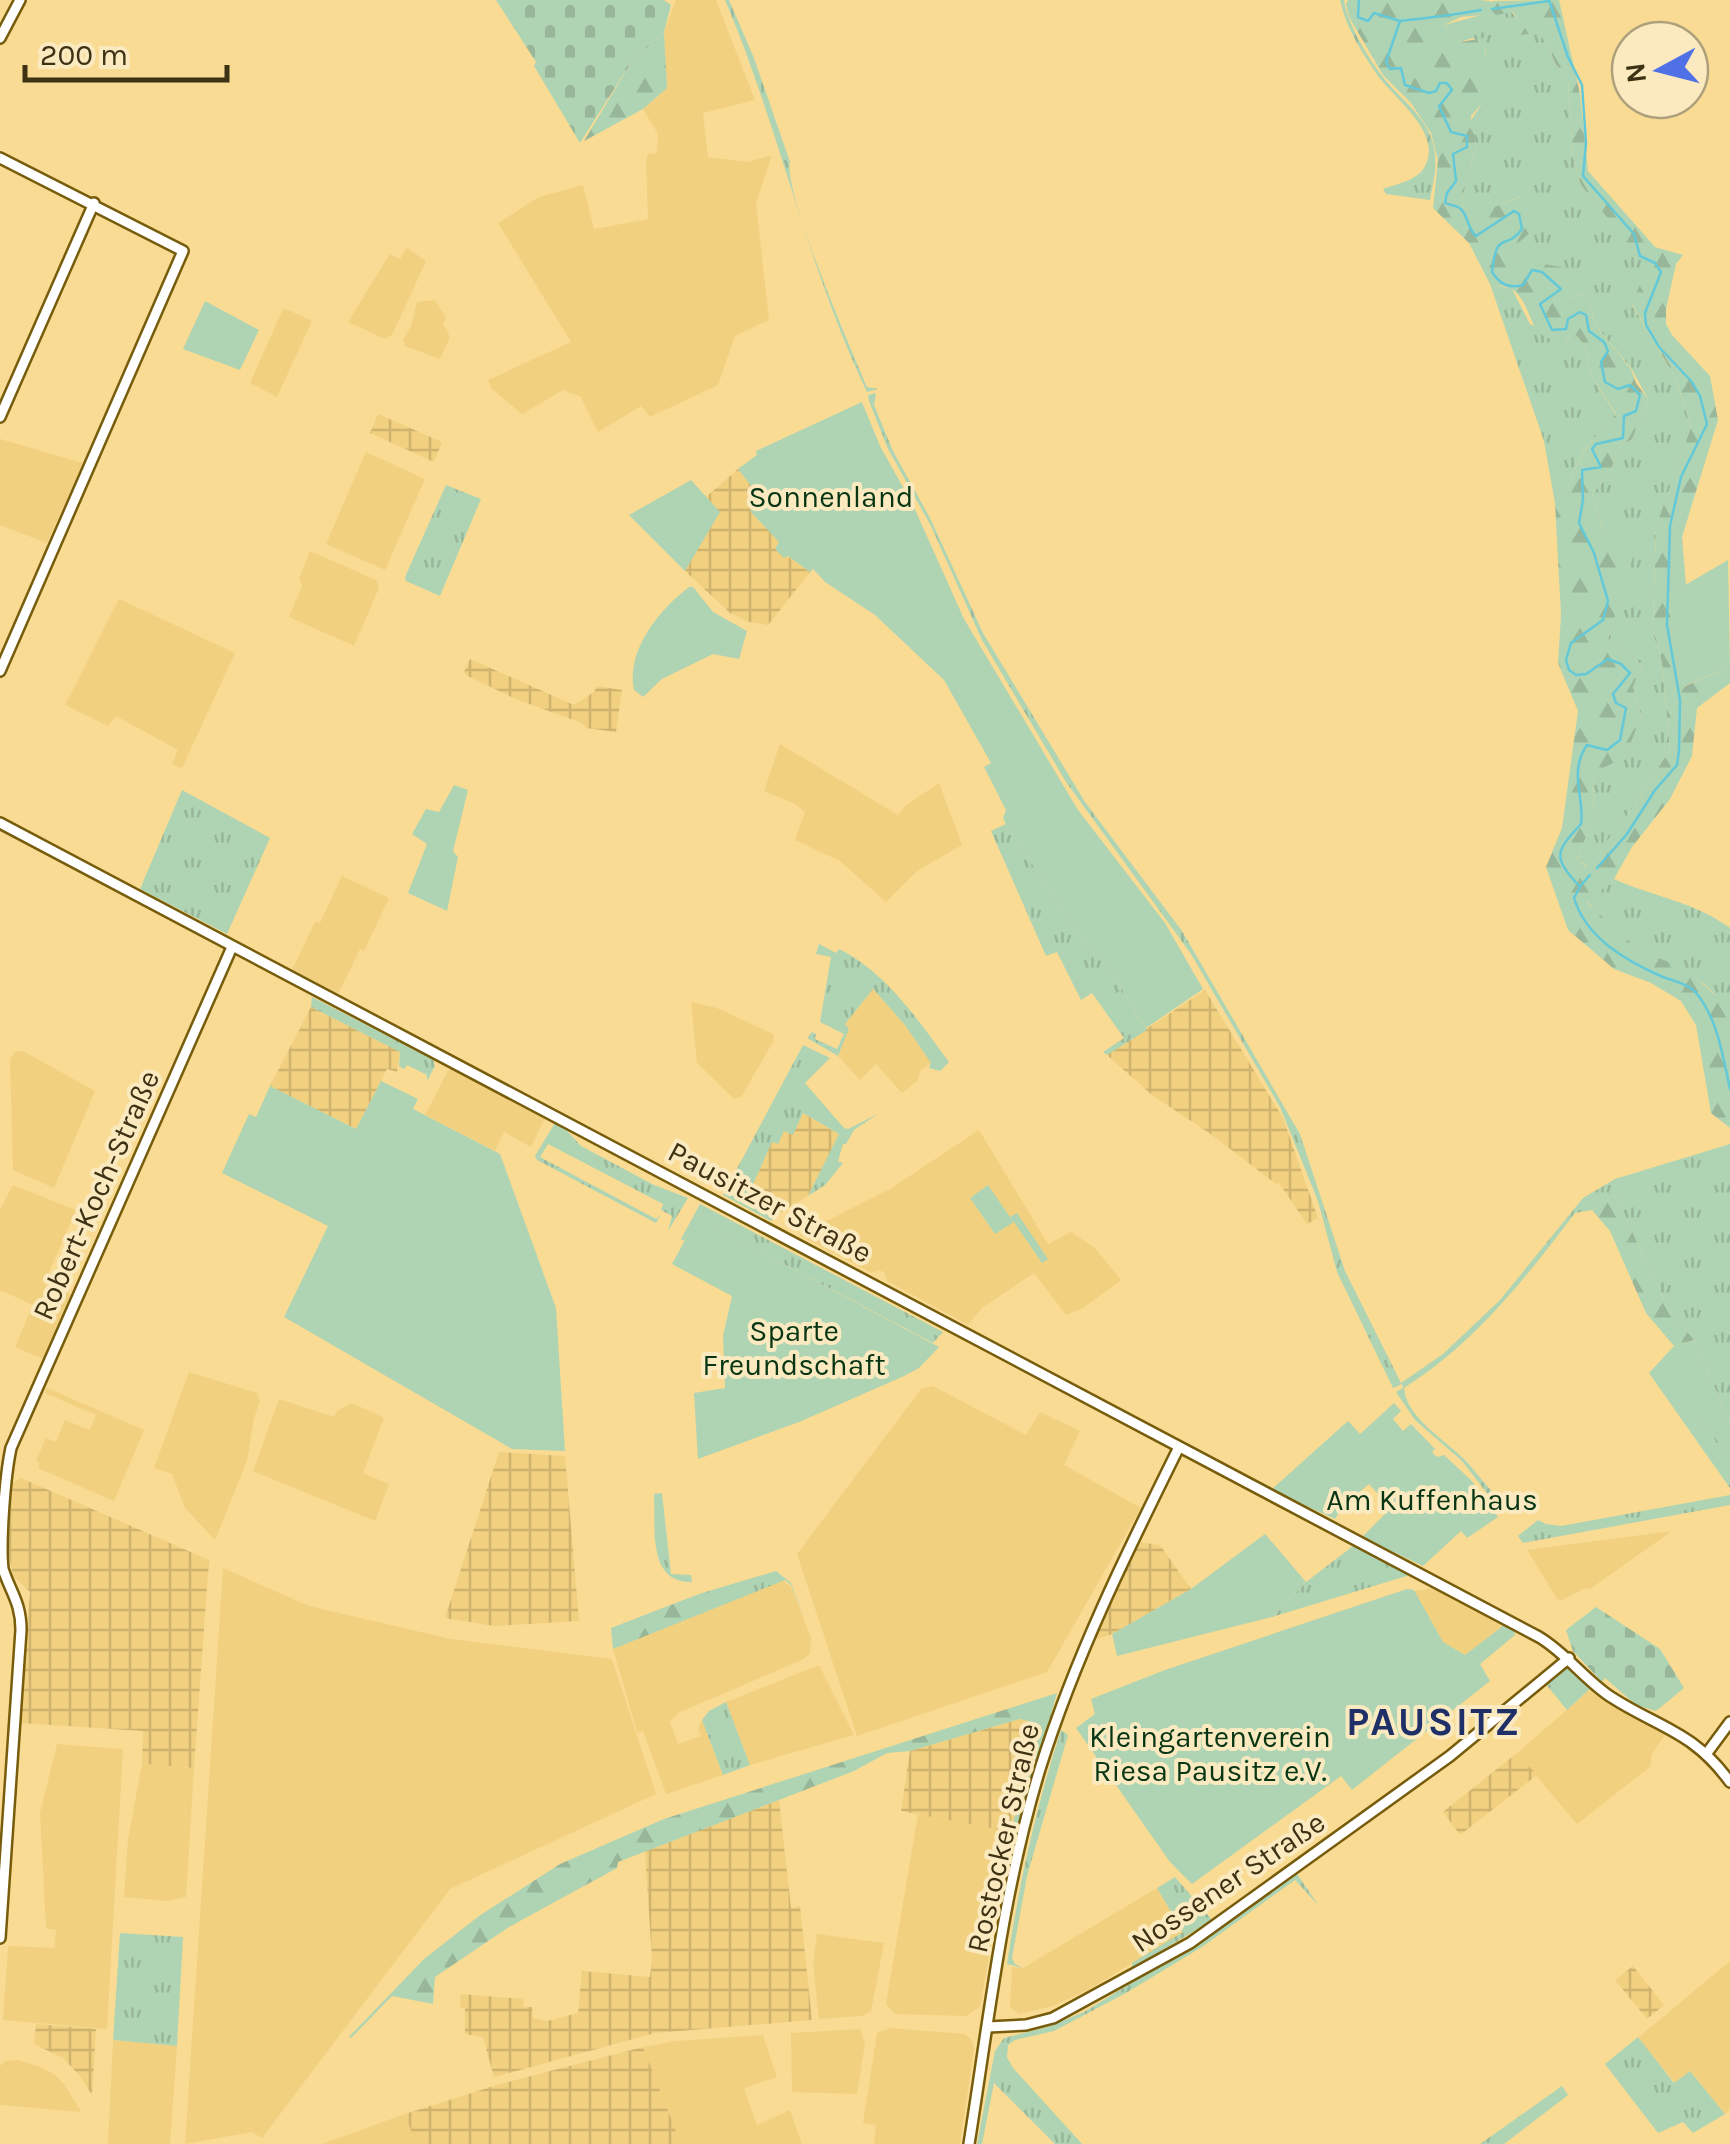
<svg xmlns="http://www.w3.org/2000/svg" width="1730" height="2144" font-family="Karla,sans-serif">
	<defs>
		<pattern id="industrial-grid" width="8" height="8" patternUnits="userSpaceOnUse" patternTransform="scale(2.5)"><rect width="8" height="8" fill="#f1d180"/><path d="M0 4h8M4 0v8" fill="none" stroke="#d0b46e"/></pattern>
		<pattern id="grass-tufts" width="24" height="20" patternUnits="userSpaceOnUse" patternTransform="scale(2.5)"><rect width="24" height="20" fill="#afd4b3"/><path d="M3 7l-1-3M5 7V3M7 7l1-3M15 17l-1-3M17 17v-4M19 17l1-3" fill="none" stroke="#98b699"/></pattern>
		<pattern id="forest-firs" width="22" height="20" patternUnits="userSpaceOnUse" patternTransform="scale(2.5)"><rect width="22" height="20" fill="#afd4b3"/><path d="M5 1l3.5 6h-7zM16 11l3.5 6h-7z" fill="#98b699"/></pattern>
		<pattern id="cemetery-stones" width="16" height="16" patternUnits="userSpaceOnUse" patternTransform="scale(2.5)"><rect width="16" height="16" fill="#afd4b3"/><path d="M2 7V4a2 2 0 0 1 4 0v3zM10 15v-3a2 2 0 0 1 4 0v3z" fill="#98b699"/></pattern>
	</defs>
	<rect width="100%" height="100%" fill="#f9db93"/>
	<g fill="#f1d180">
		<path d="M676,0H716L755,100L703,113L708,157L748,162L772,155L756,203L769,320L735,336L718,385L650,417L641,406L598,432L581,397L563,390L522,414L491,388L488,380L571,342L498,223L539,197L583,185L594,229L648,219L646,160L648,154L657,153L658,134L643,109L667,88L664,32Z"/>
		<path d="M407,248L426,261L392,335L385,339L348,322L390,254L400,259Z"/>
		<path d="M435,300L446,318L443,323L450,337L440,359L405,346L403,340L412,324L417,302Z"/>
		<path d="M286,309L312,321L277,397L250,383L282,311Z"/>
		<path d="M0,439L83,463L47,543L0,525Z"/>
		<path d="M366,452L425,479L385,570L326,544Z"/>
		<path d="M310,551L376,580L379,588L354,646L289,617L302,586L299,579Z"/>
		<path d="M119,599L235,653L182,768L172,764L178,750L116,716L108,726L65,705Z"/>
		<path d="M780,744L898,815L905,806L939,783L962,845L917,871L886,902L840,861L795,840L805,812L795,804L764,791Z"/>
		<path d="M342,876L389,898L364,951L360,949L338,994L292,970L315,922L320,923Z"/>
		<path d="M873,989L905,1025L932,1063L921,1070L917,1081L902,1093L876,1064L860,1080L838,1056L849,1029L845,1024Z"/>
		<path d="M691,1002L717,1008L773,1034L774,1040L741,1097L734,1099L697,1063Z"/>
		<path d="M23,1051L95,1091L54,1188L13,1170L10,1059L15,1052Z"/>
		<path d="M450,1067L545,1118L531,1147L504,1132L495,1151L425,1115Z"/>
		<path d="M979,1130L1048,1244L1071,1232L1095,1248L1121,1280L1083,1308L1066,1315L1034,1273L982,1308L968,1325L887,1281L885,1273L879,1270L872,1273L799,1235L890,1189Z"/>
		<path d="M13,1185L76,1210L44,1284L73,1295L45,1360L15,1347L33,1305L0,1290V1210Z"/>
		<path d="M189,1372L257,1393L260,1401L254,1418L247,1461L215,1540L185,1508L172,1474L154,1468Z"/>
		<path d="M933,1386L1026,1435L1040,1412L1080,1431L1064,1465L1141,1508L1047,1672L857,1736L797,1554L921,1389Z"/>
		<path d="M47,1388L144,1430L114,1501L38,1468L40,1463L36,1461L46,1438L56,1442L65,1420L90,1430L96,1415L45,1393Z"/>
		<path d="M279,1399L334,1417L337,1411L352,1403L384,1418L363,1473L389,1484L375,1521L253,1471Z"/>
		<path d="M1672,1531L1590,1589L1585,1588L1562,1600H1558L1527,1550Z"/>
		<path d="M223,1568L309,1606L451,1639L612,1659L656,1794L450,1889L262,2138L252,2132L185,2144Z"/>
		<path d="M783,1580L792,1588L811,1638L810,1653L804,1659L678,1713L670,1722L678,1744L701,1736L698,1729L702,1720L723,1775L666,1794L643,1731L637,1732L613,1649Z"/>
		<path d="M1435,1588L1504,1625L1465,1655L1443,1642L1414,1591Z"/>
		<path d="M819,1665L854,1735L750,1765L726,1702Z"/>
		<path d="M1592,1688L1617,1707L1665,1735L1651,1755V1766L1577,1824L1517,1753Z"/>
		<path d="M57,1744L123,1749L107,2029L3,2020L8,1946L54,1948L56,1930L46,1928L40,1813Z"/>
		<path d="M142,1764L194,1768L186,1897L167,1901L124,1897L128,1840Z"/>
		<path d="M918,1814L1011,1832L980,2007L966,2016L895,2014L886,2004Z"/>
		<path d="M1157,1888L1184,1932L1088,1990L1053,2006L1019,2014L1010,2007L1012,1967L1023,1968Z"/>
		<path d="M817,1934L884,1943L871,2011L862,2016L819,2019L813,1965Z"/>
		<path d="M1730,1961V2110L1725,2114L1690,2071L1675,2083L1638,2038Z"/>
		<path d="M890,2028L965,2034L972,2040L974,2049L960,2144H874L876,2125L863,2123L877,2033Z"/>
		<path d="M860,2029L865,2043L857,2094L792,2092L791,2033Z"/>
		<path d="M763,2035L777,2077L744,2088L757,2125L790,2110L802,2144H681L643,2047L675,2041Z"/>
		<path d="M113,2040L177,2046L170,2144H108Z"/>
		<path d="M18,2060L41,2067L55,2075L65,2085L81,2112L0,2105V2066L5,2061Z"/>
		<path d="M405,2114L416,2144H322Z"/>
	</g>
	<g fill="url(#industrial-grid)">
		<path d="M378,414L442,442L434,462L370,433Z"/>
		<path d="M738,469L763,500L787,556L810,572L768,625L749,622L730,613L685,571L719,512L706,497Z"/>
		<path d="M470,659L574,705L594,692L597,686L622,690L616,732L586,728L582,723L518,700L468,676L464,672Z"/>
		<path d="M1205,990L1283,1118L1318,1218L1307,1224L1279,1183L1276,1184L1212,1135L1152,1095L1107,1055Z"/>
		<path d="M311,1007L400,1052L397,1072L387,1069L356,1129L270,1086Z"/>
		<path d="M803,1113L840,1135L808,1196L776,1216L746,1200L772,1141Z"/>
		<path d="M499,1452L565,1456L579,1621L494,1626L445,1618Z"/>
		<path d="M21,1478L209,1560L194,1768L142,1764L143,1731L21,1723L30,1592L13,1576L8,1549L12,1483Z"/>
		<path d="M1139,1542L1160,1545L1191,1589L1112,1634L1094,1640Z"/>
		<path d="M1020,1719L1036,1723L1011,1832L901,1811L910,1751Z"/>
		<path d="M1517,1753L1537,1775L1460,1835L1443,1812Z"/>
		<path d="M779,1800L791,1908L800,1906L812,2020L655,2033L494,2077L483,2037L465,2034V2008L460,2007L461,1994L523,1999L524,2007H532L533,2018L547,2021L578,2013L582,1971L650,1977L652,1959L645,1851Z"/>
		<path d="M1633,1966L1664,2005L1647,2019L1615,1980Z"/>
		<path d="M36,2024L96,2029L92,2095L80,2076L63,2058L34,2044Z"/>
		<path d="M643,2047L681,2144H416L405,2114L500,2084Z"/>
	</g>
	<g fill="url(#grass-tufts)">
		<path d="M725,0H729L754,58L790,162C783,192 851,350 867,387L878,389L867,392C806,264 780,129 725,0Z"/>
		<path d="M1340,0H1344C1347,23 1368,58 1383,77C1402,102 1431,118 1435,153C1437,170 1433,184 1430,200L1386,194L1383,189C1396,184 1416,181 1424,168C1445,135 1395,99 1378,76C1362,53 1346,28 1340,0Z"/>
		<path d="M1471,0C1491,0 1506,2 1519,21L1511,28L1537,32L1547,43L1555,63L1568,81L1573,157L1581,185L1648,267L1632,305L1676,379L1691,427L1656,528L1653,626L1662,663L1670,749L1636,804L1587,867L1577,858L1594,818L1593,772L1625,756L1641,717L1633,687L1642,665L1608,639L1634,551L1603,529L1592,493L1610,475L1617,449L1632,439L1648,399L1631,368L1595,325L1588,292L1570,298L1515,259L1511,249L1519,197L1493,208L1483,221H1474L1461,202L1476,146L1470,122L1482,103L1486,50L1473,38L1460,42L1444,25L1481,15Z"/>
		<path d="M1490,284L1512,289L1530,324L1567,339L1576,335L1585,346L1590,373L1616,415C1590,440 1573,461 1566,498L1555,503L1544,441Z"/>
		<path d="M876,393L874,405L893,451L930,518L983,633L1085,802L1182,931L1300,1134L1345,1271L1401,1383L1443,1354L1500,1300L1583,1198L1615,1179L1730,1144V1423L1694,1340L1669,1310L1615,1195L1592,1210L1575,1213C1525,1279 1475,1343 1404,1388C1406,1418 1447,1441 1467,1462C1476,1472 1484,1483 1493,1493L1497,1496L1511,1493L1497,1506L1462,1461L1415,1420L1396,1392L1403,1388L1402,1384L1393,1388L1337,1272L1318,1201L1280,1107L1191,954L1066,782L982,640L931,526L888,449L869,401L868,395Z"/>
		<path d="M446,485L481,499L440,596L406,581L405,577Z"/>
		<path d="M182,790L270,838L227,934L140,889Z"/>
		<path d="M1006,824L1081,938L1113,975L1147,1030L1107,1055L1103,1052L1124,1038L1092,993L1081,1000L1057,952L1046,956L991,831Z"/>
		<path d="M1614,879C1654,897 1695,902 1730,928V1021C1714,976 1676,971 1640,950C1620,939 1603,918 1587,902Z"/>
		<path d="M819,944L836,953L839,949C887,973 917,1019 949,1062L940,1071L929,1068L931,1063L905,1025L873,989L845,1024L849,1029L838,1056L807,1038L812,1032L816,1034L815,1039L837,1049L844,1034L820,1022L831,957L816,954Z"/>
		<path d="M312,997L433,1059L435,1066L427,1081V1075L407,1065L404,1069L399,1066L400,1052L311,1007Z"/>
		<path d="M803,1045L830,1058L805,1083L844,1128L848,1129L878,1114L854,1130L846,1144H843L838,1161L843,1163L825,1185L808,1196L839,1134L803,1113L793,1135L784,1131L778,1144L772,1142L746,1200L776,1216L771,1221L723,1195Z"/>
		<path d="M555,1123L566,1130L581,1146L654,1185L688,1198L668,1231L672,1216L661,1210L663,1204L548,1144L540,1157L656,1219L660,1216L656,1223L537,1160L535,1156Z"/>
		<path d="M700,1204L943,1332L933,1343L698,1219L684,1241L681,1239Z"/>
		<path d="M1704,1422L1725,1451L1730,1449V1488L1689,1430Z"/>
		<path d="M662,1493L671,1574L691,1575L692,1582C646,1583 656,1526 654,1494Z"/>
		<path d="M1730,1495V1505L1523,1543L1518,1536L1538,1520L1546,1524L1561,1526Z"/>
		<path d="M1353,1546L1410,1575L1272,1617L1306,1582Z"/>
		<path d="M776,1571L791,1583L805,1618L791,1585L785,1580L708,1611L699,1594Z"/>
		<path d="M1568,1668L1592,1687L1567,1710L1545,1683Z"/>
		<path d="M726,1702L750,1765L723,1775L702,1720L709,1711Z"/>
		<path d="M1061,1730L1068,1735L1027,1876L1012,1958L1015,1964L1023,1968L1007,1964C1019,1884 1036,1807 1061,1730Z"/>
		<path d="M1297,1874L1319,1906L1295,1880L1202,1947L1126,1993L1054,2031L1015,2040L1008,2045L1007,2057L1013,2068L1082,2144H1055L994,2083L982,2144H977L995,2051L1004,2038L1047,2027L1084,2012L1221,1928Z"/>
		<path d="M1175,1877L1212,1920L1132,1969V1963L1183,1932L1157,1888Z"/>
		<path d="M120,1933L183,1937L177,2046L113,2040Z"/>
		<path d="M1638,2037L1674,2083L1690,2071L1725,2114L1693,2133L1683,2122L1658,2133L1605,2064Z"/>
		<path d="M1562,2086L1568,2095L1504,2144H1480Z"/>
	</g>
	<g fill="url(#forest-firs)">
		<path d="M1348,0H1471L1482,15L1461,17L1444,25L1460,42L1484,38L1487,68L1498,94L1495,103H1482L1471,116L1476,146L1461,202L1474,221H1482L1492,208L1520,197L1532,231L1511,249L1515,259L1561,267L1570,298L1588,292L1595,325L1631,369L1636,383L1648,399L1632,439L1617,449L1610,475L1592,493L1603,529L1635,550L1608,639L1642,665L1633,687L1641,717L1625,757L1593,773L1594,818L1577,858L1586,867L1636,804L1670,749L1662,663L1653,626L1656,527L1691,427L1676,379L1632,304L1647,267L1581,185L1573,157L1568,81L1555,63L1547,43L1537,32L1516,36L1510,28L1519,21L1513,12L1496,15L1490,9L1493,1L1559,0L1580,94L1588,171L1655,247L1683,255L1676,264L1666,309V324L1672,335L1710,376L1718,420L1682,537L1686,585L1668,595L1683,687L1730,667V683L1697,708L1692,756L1670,799L1632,847L1614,879L1587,903L1638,949L1687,970L1724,1003L1730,1021V1128L1711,1113L1696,1025L1681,1001L1651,983L1614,969L1568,930L1546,867L1562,828L1578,711L1558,663L1561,615L1555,503L1566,497C1573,462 1591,439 1616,414L1590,373L1585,346L1577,336C1524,352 1537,307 1513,290C1508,286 1497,286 1490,284L1469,243L1433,208L1438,160L1431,133L1411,103L1383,75L1349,17L1346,4Z"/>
		<path d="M664,32L667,88L643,109L584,141L632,61Z"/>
		<path d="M1615,1195L1669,1310L1694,1340L1674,1346L1646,1313L1610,1231L1592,1210Z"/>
		<path d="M699,1594L708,1611L613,1649L611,1628Z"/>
		<path d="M1057,1693L1018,1833L1011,1832L1036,1723L1020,1719L910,1751L887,1753L854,1771L618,1862L617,1868L509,1927L435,1977L433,2004L392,1996L351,2038L349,2037L424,1959L479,1916L560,1864L664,1819Z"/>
	</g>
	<g fill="url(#cemetery-stones)">
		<path d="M496,0H664L671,5L664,32L632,61L580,143L534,66L536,62Z"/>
		<path d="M1596,1607L1660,1649L1684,1688L1656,1711L1636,1705L1605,1678L1602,1682L1573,1651L1566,1630Z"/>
	</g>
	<g fill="#afd4b3">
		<path d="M205,301L259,330L240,370L183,349Z"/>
		<path d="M862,402L880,446L913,505L964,619L1078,810L1165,923L1203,989L1146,1028L1113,975L1081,938L1006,824L1003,818L1006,810L984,767L991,763L944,680L875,615L825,582L813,569L810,572L788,556L784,558L775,549L779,542L750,511L762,500L738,469L757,455L756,451Z"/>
		<path d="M691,480L720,512L685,571L629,515Z"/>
		<path d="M1728,560L1730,667L1682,687L1668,595Z"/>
		<path d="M689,587H693L713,612L747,631L739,659L713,654L662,679L643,697L634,690C626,650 659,610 689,587Z"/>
		<path d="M454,785L468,790L453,851L458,857L447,911L408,893L427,844L412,834L426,809L439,812Z"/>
		<path d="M381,1081L418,1099L413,1109L500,1154L556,1308L565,1451L512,1449L284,1317L328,1226L222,1173L249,1114L256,1117L270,1086L356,1129Z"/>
		<path d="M988,1185L1010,1217L1017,1213L1048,1259L1042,1263L1014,1222L995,1234L970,1198Z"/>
		<path d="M697,1218L939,1347L919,1368L902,1377L799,1422L698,1459L694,1393L725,1388L723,1336L732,1296L672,1264Z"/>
		<path d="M1694,1340L1730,1423V1449L1725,1451L1704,1422L1689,1430L1649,1373L1674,1346Z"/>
		<path d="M1394,1403L1401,1411L1393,1419L1403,1431L1411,1424L1435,1449L1432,1452L1437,1457L1444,1455L1471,1480L1498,1517L1467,1538L1461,1531L1423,1566L1362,1537L1391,1508L1369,1484L1342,1507L1335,1519L1271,1490L1348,1421L1360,1434Z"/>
		<path d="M1265,1534L1306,1582L1272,1617L1117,1656L1112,1634L1191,1589Z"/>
		<path d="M1407,1589L1414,1590L1443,1642L1465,1655L1504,1625L1514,1630L1515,1635L1480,1664L1490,1681L1352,1790L1341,1776L1192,1884L1170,1862L1076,1728L1095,1714L1091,1699L1165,1670Z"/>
	</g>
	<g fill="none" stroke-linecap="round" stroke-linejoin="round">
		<g stroke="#63c9d8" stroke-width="2.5">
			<path d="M1359,0L1358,17L1368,21L1374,13L1400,21L1386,62L1390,69L1401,68L1405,85L1429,93L1436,91L1440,83H1447L1452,90L1439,106L1451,132L1467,136V147L1453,154L1456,181L1447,193L1445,203C1449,205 1454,205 1458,207C1468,212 1467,229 1476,236L1514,211L1519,214L1522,229C1505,252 1497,228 1492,272C1500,284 1508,289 1523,285L1532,270L1542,272L1561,289L1540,304L1552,330L1566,329L1568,319L1580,312L1586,315L1589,331L1604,342L1608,351L1601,362L1605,382L1618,389L1630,385L1640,395L1636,411L1624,416L1623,438L1596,444L1592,449L1601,467L1582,470L1583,500L1579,523L1594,553L1608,601L1603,620L1571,643L1566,660L1569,670L1576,675L1586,674L1608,659L1621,664L1630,673L1613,694L1616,703L1626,708L1620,740L1607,750L1587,745C1568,772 1585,799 1581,824C1554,853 1553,857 1580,887L1574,898C1586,938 1626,961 1663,977C1674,981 1691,985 1697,994C1718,1020 1723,1057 1730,1089"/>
			<path d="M1549,0L1568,57L1582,85L1586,143L1583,176L1634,234L1640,256L1655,263L1661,272L1645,313L1646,325L1659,347L1692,382L1700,396L1707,424L1681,477L1670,526L1667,625L1680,700L1679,751L1677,765L1655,790L1627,834L1597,868"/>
			<path d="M1492,9L1548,1"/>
			<path d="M1400,21C1427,18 1453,15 1481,10"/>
			<path d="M1581,885L1590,875"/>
		</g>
		<g stroke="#765c0b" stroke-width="14">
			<g id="secondary">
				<path d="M0,38L20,0"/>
				<path d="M0,158L183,251L0,671"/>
				<path d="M0,417L94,203"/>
				<path d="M0,823L1539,1637C1566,1653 1585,1680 1611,1697C1659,1728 1693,1731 1730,1782"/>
				<path d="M1707,1753L1730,1722"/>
				<path d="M0,1938L21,1630C21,1603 11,1593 3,1569C0,1542 5,1476 11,1448L232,947"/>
				<path d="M988,2027L1026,2025L1053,2018L1190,1943L1450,1756L1569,1658"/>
				<path d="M969,2144C989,2019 1003,1890 1040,1769C1075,1657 1127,1552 1179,1447"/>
			</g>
		</g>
		<use href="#secondary" stroke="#fff" stroke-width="9"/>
	</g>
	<g text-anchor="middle" stroke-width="8" stroke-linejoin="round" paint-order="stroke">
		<g font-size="30" fill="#083614" stroke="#fbeac0">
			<text x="831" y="507">Sonnenland</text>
			<text x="794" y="1341">Sparte<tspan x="794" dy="34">Freundschaft</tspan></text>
			<text x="1432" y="1510">Am Kuffenhaus</text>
			<text x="1210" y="1747">Kleingartenverein<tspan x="1210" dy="34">Riesa Pausitz e.V.</tspan></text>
		</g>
		<g font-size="30" fill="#3e3215" stroke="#fbeac0">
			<text transform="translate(96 1195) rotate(-66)" y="10">Robert-Koch-Straße</text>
			<text transform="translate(770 1202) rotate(28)" y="10">Pausitzer Straße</text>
			<text transform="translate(1003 1838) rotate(-77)" y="10">Rostocker Straße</text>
			<text transform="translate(1228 1882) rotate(-34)" y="10">Nossener Straße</text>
		</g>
		<g font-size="40" font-weight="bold" letter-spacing="2.5" fill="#1f2f67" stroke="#fbeac0">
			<text x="1434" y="1735">PAUSITZ</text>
		</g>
	</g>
	<g transform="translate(1660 70) rotate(263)"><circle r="48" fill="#fbeac0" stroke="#afa07c" stroke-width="2.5"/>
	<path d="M0-8L18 38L0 25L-18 38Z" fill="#4f71e5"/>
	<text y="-15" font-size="28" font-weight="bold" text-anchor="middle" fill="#3e3215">N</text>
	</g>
	<path d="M25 65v15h202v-15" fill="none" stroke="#3e3215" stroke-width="5"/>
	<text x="40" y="65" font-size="30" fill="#3e3215" stroke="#fbeac0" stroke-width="8" paint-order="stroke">200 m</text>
</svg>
